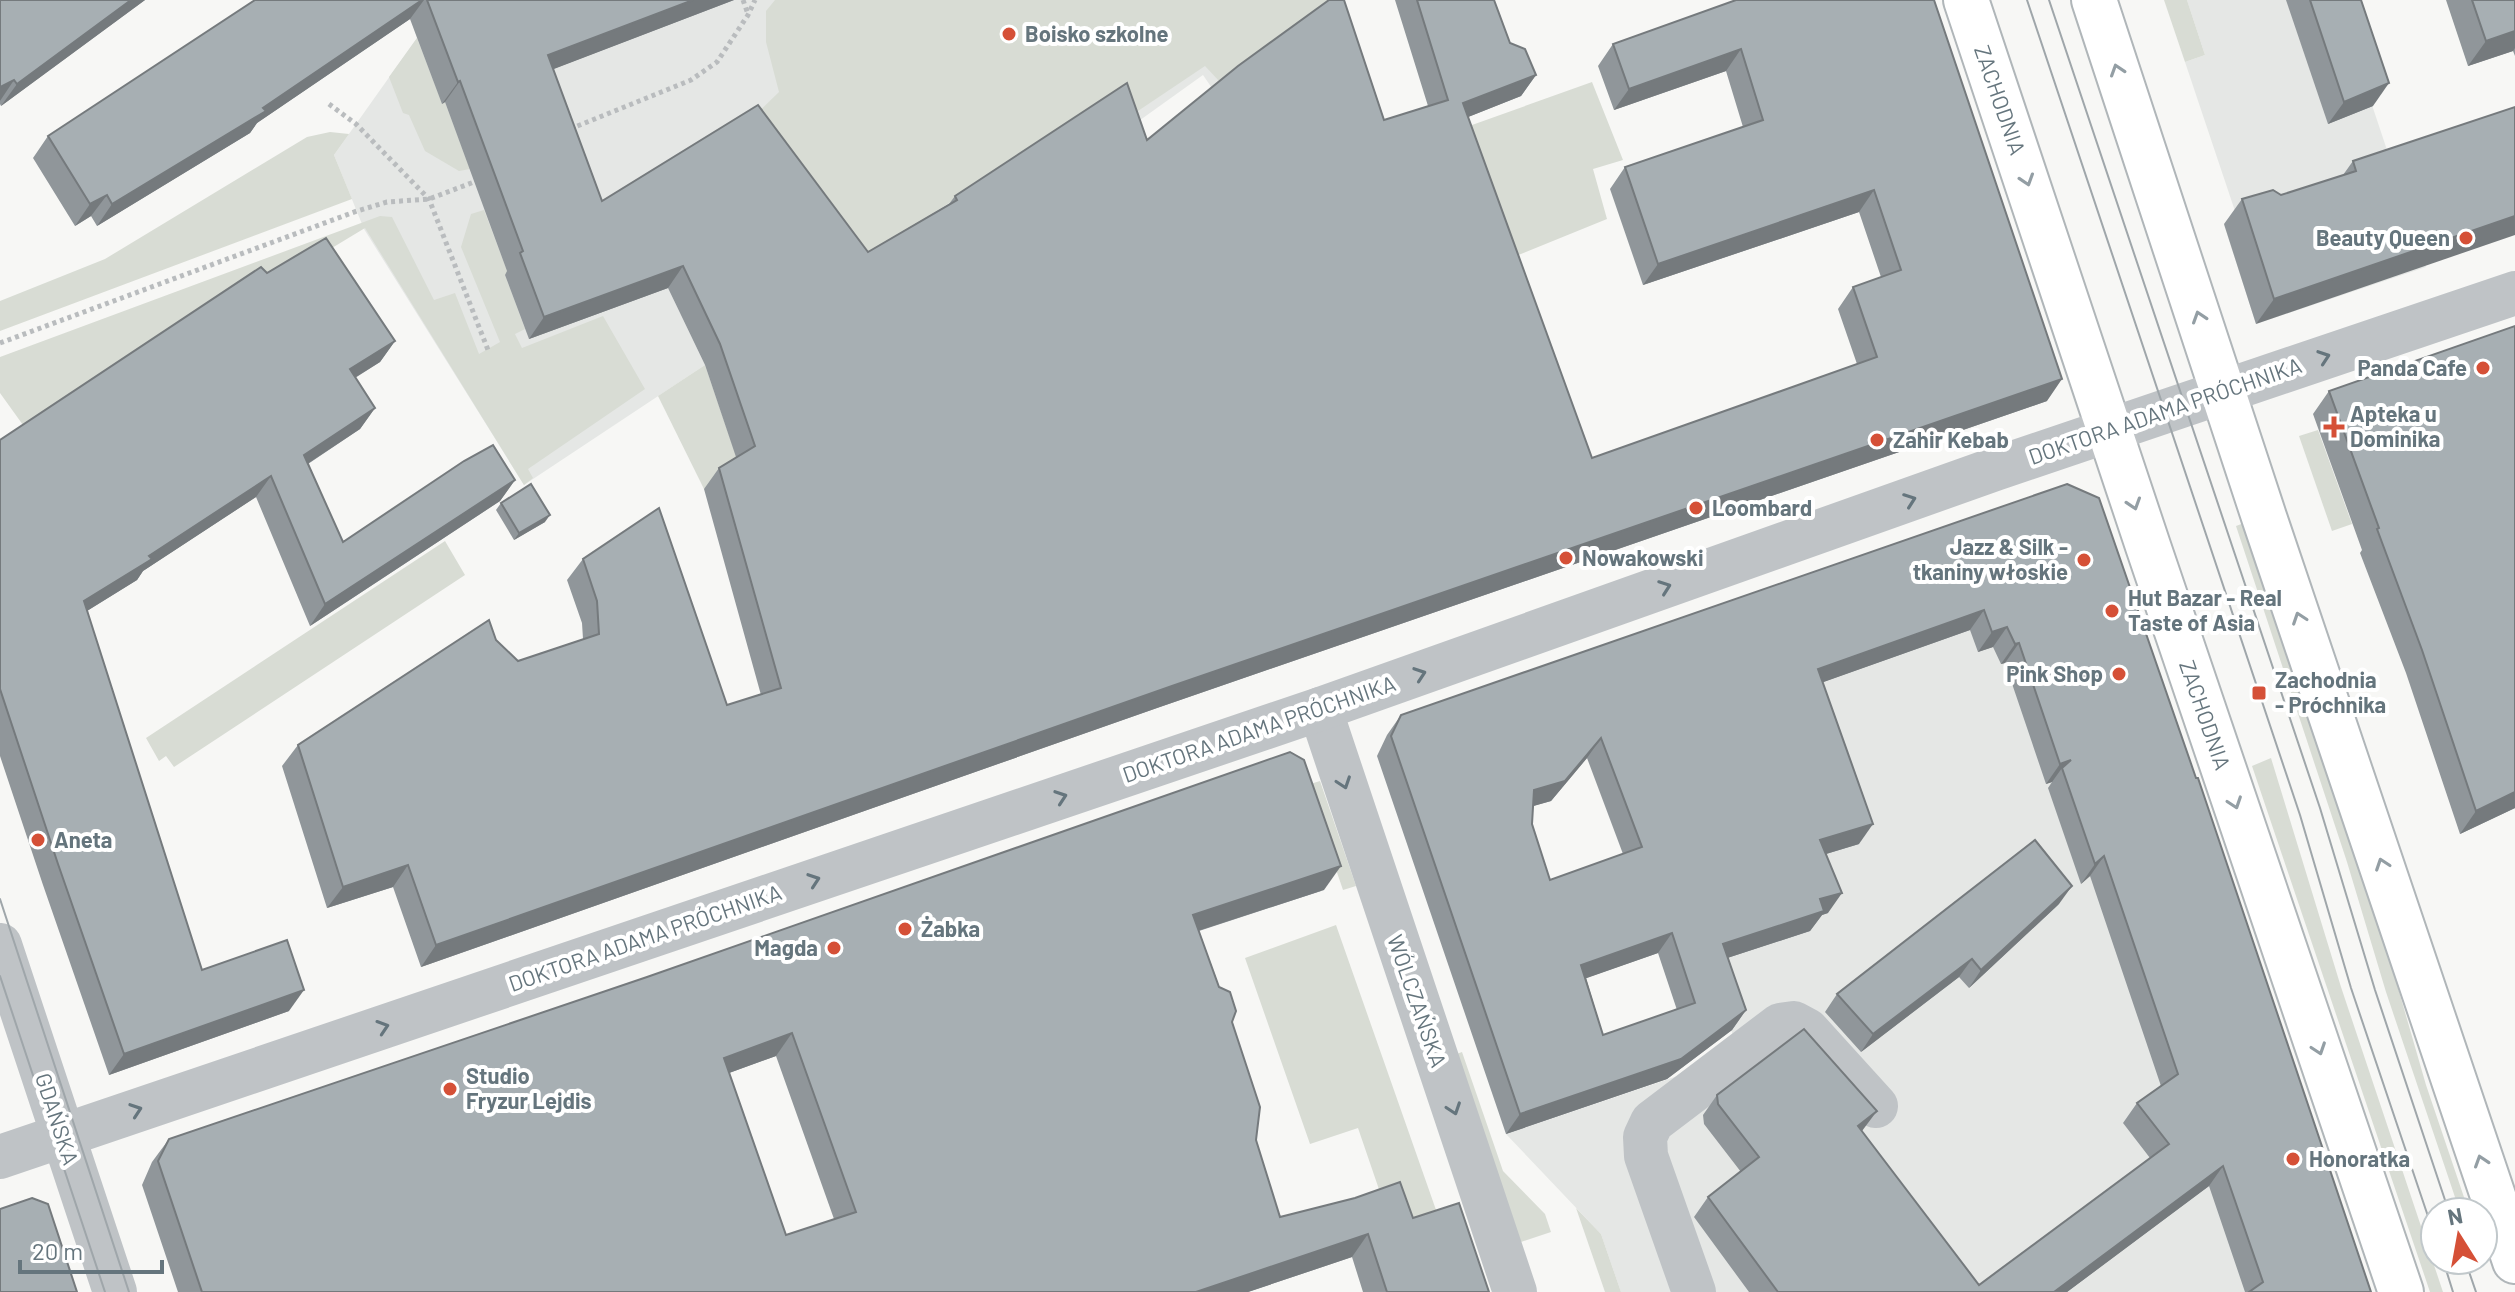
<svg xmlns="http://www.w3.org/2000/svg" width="2515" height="1292" font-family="Barlow,sans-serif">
	<rect width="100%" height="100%" fill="#f7f7f5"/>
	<g fill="#e5e7e5">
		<path d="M438,0H1344L1216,94L1203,75L1122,133L849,276L626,200L705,365L524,485L364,229L334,155L417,38L411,19Z"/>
		<path d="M2187,0H2337L2426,267L2256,324L2224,225L2238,220L2185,62L2205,55Z"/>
		<path d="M2053,504L2350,1292H1621L1601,1234L1506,1134L1704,1067L1736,1044L1604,659Z"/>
	</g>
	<g fill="#d8dcd4">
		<path d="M775,0H1333L1220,82L1205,66L1126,119L1069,125L855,264L749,121L779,92L766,42V11Z"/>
		<path d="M2164,0H2187L2205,55L2185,62Z"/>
		<path d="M417,38L442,103L445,102L470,169L459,171L425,151L409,115L403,113L389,77Z"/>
		<path d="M1592,82L1623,160L1593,169L1607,219L1506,260L1458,130Z"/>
		<path d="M330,132L349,134L334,155L352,199L0,331V301L105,259L307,137Z"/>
		<path d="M484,210L508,273L505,275L525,329L515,334L522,348L603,316L645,389L528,469L533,478L524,485L365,228L28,432L0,393V357L380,216L392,217L434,300L455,293L479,354L500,342L461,247L471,214Z"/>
		<path d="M705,365L740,467L704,489L658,396Z"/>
		<path d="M2318,430L2352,524L2332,531L2299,436Z"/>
		<path d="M2244,523L2396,981L2426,1085L2469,1212H2460L2386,992L2347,862L2236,526Z"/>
		<path d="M445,541L465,575L174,767L166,756L159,761L146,738Z"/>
		<path d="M2271,758L2341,987L2443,1292H2430L2252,766Z"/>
		<path d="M1320,781L1356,886L1343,890L1307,785Z"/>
		<path d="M1336,925L1442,1227L1397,1242L1358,1128L1310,1144L1245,958Z"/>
		<path d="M1462,1052L1503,1171L1545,1214L1551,1232L1518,1243L1454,1055Z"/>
		<path d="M1576,1208L1601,1234L1621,1292H1605Z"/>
	</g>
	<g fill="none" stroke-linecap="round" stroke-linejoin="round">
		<g stroke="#b0b6b9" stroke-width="48">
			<g id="major">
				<path d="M1966,0L2148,546L2401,1292"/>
				<path d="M2094,0L2264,517L2515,1261"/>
			</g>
		</g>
		<g stroke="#b9bcbe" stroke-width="5" stroke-dasharray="4 4" stroke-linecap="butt">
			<path d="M743,0L748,14"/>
			<path d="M329,104L356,124L429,199L488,350"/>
			<path d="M570,129L691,80L717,62L748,15L755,0"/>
			<path d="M0,343L357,211L387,202L429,199L474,182"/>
		</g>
		<g stroke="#bfc3c6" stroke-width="44">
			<path d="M1320,709L1515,1292"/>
			<path d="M0,945L115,1292"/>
			<path d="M0,1157L1320,709L1995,469L2515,293"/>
			<path d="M1694,1292L1646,1156L1645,1137L1652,1122L1780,1025L1794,1023L1807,1030L1876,1106"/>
		</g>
		<use href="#major" stroke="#fff" stroke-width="44"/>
		<g stroke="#9fa6aa" stroke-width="2">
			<path d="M2027,0L2300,815L2351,988L2435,1237"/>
			<path d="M2049,0L2320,808L2375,990L2449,1212"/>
			<path d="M0,899L129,1292"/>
			<path d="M0,976L105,1292"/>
			<path d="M2443,1260L2453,1292"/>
			<path d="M2465,1260L2476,1292"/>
		</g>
	</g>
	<g fill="#90969a" fill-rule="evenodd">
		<path d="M0,0H145L1,106L0,104Z"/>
		<path d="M255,0H734L553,69L602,201L868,252L949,204L955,196L1147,140L1384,120L1428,106L1395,0H1494L1510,43L1536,75L1521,96L1468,117L1592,458L1857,364L1838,309L1853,287L1881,277L1859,212L1643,285L1610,189L1625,167L1743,127L1726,71L1614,110L1598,66L1613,44L1736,0L2047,401L1157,708L421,967L393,887L327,908L282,766L298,745L496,640L518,661L583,639L582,623L567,580L583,559L727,705L761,695L704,489L719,468L736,457L705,365L668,288L529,339L505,275L507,271L445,102L442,104L410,19L257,123L250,133L97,226L91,216L75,226L33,158L48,136Z"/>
		<path d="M2286,0H2361L2373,106L2328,124Z"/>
		<path d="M2446,0H2515V56L2513,51L2468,66Z"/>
		<path d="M2515,107L2256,324L2224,224L2242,199L2281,195L2343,175L2353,161Z"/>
		<path d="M267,273L395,341L380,362L355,378L375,408L360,429L308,464L343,542L515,480L500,501L310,626L256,497L143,571L137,580L87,611L202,970L289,1011L109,1075L43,885L0,756V440Z"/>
		<path d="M2329,391L2515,808L2460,834L2406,673L2360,553L2362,550L2313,414Z"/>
		<path d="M2067,484L2340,1205L2371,1292H2245L2209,1186L2067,1292H1749L1694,1217L1708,1197L1741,1172L1704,1124L1703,1115L1717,1095L1862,1131L1979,1285L2150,1158L2123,1123L2137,1103L2161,1086L2090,876L2081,884L2048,788L2052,782L2046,784L2005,663L2001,664L1993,647L1978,652L1970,630L1823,682L1859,844L1826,854L1828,913L1822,915L1810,931L1727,958L1746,1010L1732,1030L1667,1079L1506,1134L1377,756L1387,735L1401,715ZM1587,758L1623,854L1550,880L1532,824L1533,806L1551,801ZM1658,953L1677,1010L1603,1035L1586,978Z"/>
		<path d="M501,503L545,522L514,540L496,510Z"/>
		<path d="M1324,890L1199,931L1232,1022L1256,1140L1280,1217L1413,1218L1489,1292H1363L1352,1257L1248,1292H178L142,1185L152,1162L169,1139ZM776,1056L834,1219L786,1235L729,1073Z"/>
		<path d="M2059,904L1969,988L1959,977L1861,1052L1825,1012L1837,994Z"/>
	</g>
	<g fill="#757a7d">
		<path d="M131,0H145L1,106L17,84Z"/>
		<path d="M422,0H424L410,19L257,123L250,133L97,226L112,204L263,108Z"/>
		<path d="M693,0H734L533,77L548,55Z"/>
		<path d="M2515,31V48L2513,51L2468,66L2486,41Z"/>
		<path d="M1741,49L1726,71L1614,110L1629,89Z"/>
		<path d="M1536,75L1521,96L1448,125L1463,103Z"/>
		<path d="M14,80L0,101V87Z"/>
		<path d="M460,81L445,102L442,104L458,82Z"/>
		<path d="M2389,83L2373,106L2328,124L2344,102Z"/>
		<path d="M1874,190L1859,212L1643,285L1658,264Z"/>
		<path d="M107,195L91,216L75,226L90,204Z"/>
		<path d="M2515,216V235L2256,324L2274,299Z"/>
		<path d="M683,266L668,288L529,339L544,317Z"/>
		<path d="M395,341L380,362L335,390L350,369Z"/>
		<path d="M2062,379L2047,401L1157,708L421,967L436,945L1172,686Z"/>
		<path d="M375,408L360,429L289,476L304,455Z"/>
		<path d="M271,476L256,497L143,571L137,580L69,622L84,601L149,556Z"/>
		<path d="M515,480L500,501L310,626L325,604Z"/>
		<path d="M550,515L545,522L514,540L519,533Z"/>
		<path d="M1984,610L1970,630L1804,689L1818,669Z"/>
		<path d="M2007,627L1993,647L1978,652L1992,632Z"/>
		<path d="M2019,643L2005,663L2001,664L2015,644Z"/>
		<path d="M1601,738L1587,758L1551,801L1520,810L1534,790Z"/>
		<path d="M2071,760L2062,768L2052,782L2046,784L2060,764Z"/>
		<path d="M2515,792V808L2460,834L2476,811Z"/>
		<path d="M1873,824L1859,844L1806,860L1820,840Z"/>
		<path d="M2104,856L2090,876L2081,884L2095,864Z"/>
		<path d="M408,865L393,887L327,908L343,887Z"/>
		<path d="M1341,866L1324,890L1176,938L1193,915Z"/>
		<path d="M2072,886L2059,904L1969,988L1981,970Z"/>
		<path d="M1842,893L1828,913L1822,915L1810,931L1709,964L1723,944L1820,899Z"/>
		<path d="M1672,933L1658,953L1567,985L1581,965Z"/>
		<path d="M1972,959L1959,977L1861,1052L1873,1034Z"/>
		<path d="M304,990L289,1011L109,1075L124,1054Z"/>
		<path d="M1746,1010L1732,1030L1667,1079L1506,1134L1520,1114Z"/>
		<path d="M792,1033L776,1056L707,1081L724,1058Z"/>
		<path d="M1877,1111L1862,1131L1858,1126Z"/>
		<path d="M2223,1166L2209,1186L2067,1292H2054Z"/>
		<path d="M1368,1234L1352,1257L1248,1292H1196Z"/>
	</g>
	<g fill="#a7afb3" stroke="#757a7d" stroke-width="2" fill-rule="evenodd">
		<path d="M0,0H131L17,84L14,80L0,87Z"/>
		<path d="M255,0H422L263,108L266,111L112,204L107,195L90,204L48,136Z"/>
		<path d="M427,0H693L548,55L602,201L758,105L868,252L957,200L955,196L1127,83L1147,140L1238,66L1329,0H1344L1384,120L1448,100L1417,0H1494L1510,43L1525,49L1536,75L1463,103L1592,458L1877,357L1853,287L1901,270L1874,190L1658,264L1625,167L1763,120L1741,49L1629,89L1613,44L1736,0H1934L2062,379L1172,686L436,945L408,865L343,887L298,745L489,620L496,640L518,661L599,634L597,601L583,559L659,508L727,705L781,688L719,468L755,446L720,344L683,266L544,317L520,253L523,251L460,81L458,82Z"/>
		<path d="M2310,0H2361L2389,83L2344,102Z"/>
		<path d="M2472,0H2515V31L2486,41Z"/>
		<path d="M2515,107V216L2274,299L2242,199L2273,190L2281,195L2356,171L2353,161Z"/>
		<path d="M326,238L395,341L350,369L375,408L304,455L343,542L464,461L493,445L515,480L325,604L271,476L149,556L152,559L84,601L202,970L287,940L304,990L124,1054L58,864L0,689V440L261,267L267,273Z"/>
		<path d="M2515,326V792L2476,811L2422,650L2377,529L2379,528L2329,391Z"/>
		<path d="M531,484L550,515L519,533L501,503Z"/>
		<path d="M2067,484L2099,498L2196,778H2198L2371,1292H2249L2263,1282L2223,1166L2054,1292H1778L1708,1197L1759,1157L1718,1104L1717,1095L1804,1029L1877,1111L1858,1126L1979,1285L2169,1144L2137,1103L2178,1074L2104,856L2095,864L2062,768L2071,760L2060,764L2019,643L2015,644L2007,627L1992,632L1984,610L1818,669L1873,824L1820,840L1842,893L1820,899L1824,911L1723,944L1746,1010L1681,1059L1520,1114L1391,736L1401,715ZM1601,738L1642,847L1550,880L1532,824L1534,790L1565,781ZM1672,933L1695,1003L1603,1035L1581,965Z"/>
		<path d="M1290,752L1304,760L1341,866L1193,915L1219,987L1230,992L1236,1011L1232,1022L1260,1107L1256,1140L1280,1217L1355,1198L1400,1182L1413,1218L1459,1203L1489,1292H1387L1368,1234L1196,1292H202L158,1161L169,1139L647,977ZM792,1033L856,1212L786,1235L724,1058Z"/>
		<path d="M2035,840L2072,886L1981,970L1972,959L1873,1034L1837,994Z"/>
		<path d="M32,1198L48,1204L77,1292H0V1209Z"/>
	</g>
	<defs><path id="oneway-chevron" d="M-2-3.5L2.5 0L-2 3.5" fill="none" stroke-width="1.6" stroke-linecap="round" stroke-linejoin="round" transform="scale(2)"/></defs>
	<g stroke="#939ea4">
		<use href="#oneway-chevron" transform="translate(2117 70) rotate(-108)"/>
		<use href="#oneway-chevron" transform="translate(2027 180) rotate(72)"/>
		<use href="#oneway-chevron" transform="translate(2199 317) rotate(-108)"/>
		<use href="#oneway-chevron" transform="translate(2134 504) rotate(72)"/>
		<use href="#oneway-chevron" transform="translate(2299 618) rotate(-109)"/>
		<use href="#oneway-chevron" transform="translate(2235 803) rotate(71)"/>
		<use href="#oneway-chevron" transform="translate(2382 864) rotate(-109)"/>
		<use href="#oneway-chevron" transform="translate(2319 1049) rotate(71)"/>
		<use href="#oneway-chevron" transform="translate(2481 1161) rotate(-108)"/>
	</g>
	<g stroke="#65757d">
		<use href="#oneway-chevron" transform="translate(2324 357) rotate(-19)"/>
		<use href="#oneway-chevron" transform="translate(1910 500) rotate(-20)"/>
		<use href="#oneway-chevron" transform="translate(1665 587) rotate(-20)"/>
		<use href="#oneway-chevron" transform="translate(1420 674) rotate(-19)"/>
		<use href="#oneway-chevron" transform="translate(1344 783) rotate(71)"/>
		<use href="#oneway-chevron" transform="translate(1061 797) rotate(-19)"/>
		<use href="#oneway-chevron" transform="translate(814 880) rotate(-19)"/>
		<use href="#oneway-chevron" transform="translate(383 1027) rotate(-18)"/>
		<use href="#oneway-chevron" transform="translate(1454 1109) rotate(71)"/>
		<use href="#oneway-chevron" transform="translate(136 1110) rotate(-19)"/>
	</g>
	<g fill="#d55037" stroke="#fff" stroke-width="3">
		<circle cx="1009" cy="34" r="8"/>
		<circle cx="2466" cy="238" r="8"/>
		<circle cx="2483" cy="368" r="8"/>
		<path d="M2330 415h8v8h8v8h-8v8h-8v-8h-8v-8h8z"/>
		<circle cx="1877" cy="440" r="8"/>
		<circle cx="1696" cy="508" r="8"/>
		<circle cx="1566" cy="558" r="8"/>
		<circle cx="2084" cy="560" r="8"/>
		<circle cx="2112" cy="611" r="8"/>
		<circle cx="2119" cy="674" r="8"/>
		<rect x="2251" y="685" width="16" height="16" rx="4"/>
		<circle cx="38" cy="840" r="8"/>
		<circle cx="905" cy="929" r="8"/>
		<circle cx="834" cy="948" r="8"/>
		<circle cx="450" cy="1089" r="8"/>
		<circle cx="2293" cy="1159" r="8"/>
	</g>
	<g text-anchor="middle" stroke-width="8" stroke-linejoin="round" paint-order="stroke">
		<g font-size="22" font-weight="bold" fill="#65757d" stroke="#fff" text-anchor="start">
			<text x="1025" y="42">Boisko szkolne</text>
			<text x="2450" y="246" text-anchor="end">Beauty Queen</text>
			<text x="2467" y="376" text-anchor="end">Panda Cafe</text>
			<text x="2350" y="422">Apteka u<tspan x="2350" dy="25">Dominika</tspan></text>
			<text x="1893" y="448">Zahir Kebab</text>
			<text x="1712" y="516">Loombard</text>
			<text x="2068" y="555" text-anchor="end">Jazz &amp; Silk -<tspan x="2068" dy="25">tkaniny włoskie</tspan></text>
			<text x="1582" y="566">Nowakowski</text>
			<text x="2128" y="606">Hut Bazar - Real<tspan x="2128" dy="25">Taste of Asia</tspan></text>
			<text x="2103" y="682" text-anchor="end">Pink Shop</text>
			<text x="2275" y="688">Zachodnia<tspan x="2275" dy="25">- Próchnika</tspan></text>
			<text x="54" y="848">Aneta</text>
			<text x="921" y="937">Żabka</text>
			<text x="818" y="956" text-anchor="end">Magda</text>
			<text x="466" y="1084">Studio<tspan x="466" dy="25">Fryzur Lejdis</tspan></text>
			<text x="2309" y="1167">Honoratka</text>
		</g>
		<g font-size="22" fill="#65757d" stroke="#fff">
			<text transform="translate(2000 100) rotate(71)" y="8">ZACHODNIA</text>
			<text transform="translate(2165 411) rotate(-19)" y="8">DOKTORA ADAMA PRÓCHNIKA</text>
			<text transform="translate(2205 715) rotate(71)" y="8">ZACHODNIA</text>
			<text transform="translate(1259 729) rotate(-19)" y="8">DOKTORA ADAMA PRÓCHNIKA</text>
			<text transform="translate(645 938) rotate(-19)" y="8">DOKTORA ADAMA PRÓCHNIKA</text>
			<text transform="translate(1417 1001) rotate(71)" y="8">WÓLCZAŃSKA</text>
			<text transform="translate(57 1119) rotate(72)" y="8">GDAŃSKA</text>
		</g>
	</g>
	<g transform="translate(2459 1236) rotate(349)"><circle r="38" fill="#ffffff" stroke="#c1c8cb" stroke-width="2"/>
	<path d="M0-6L14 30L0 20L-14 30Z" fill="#d55037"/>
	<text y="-12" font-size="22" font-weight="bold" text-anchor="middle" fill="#65757d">N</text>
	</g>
	<path d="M20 1260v12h142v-12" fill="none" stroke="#65757d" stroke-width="4"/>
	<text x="32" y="1260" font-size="24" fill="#65757d" stroke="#ffffff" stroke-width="6" paint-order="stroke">20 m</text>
</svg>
